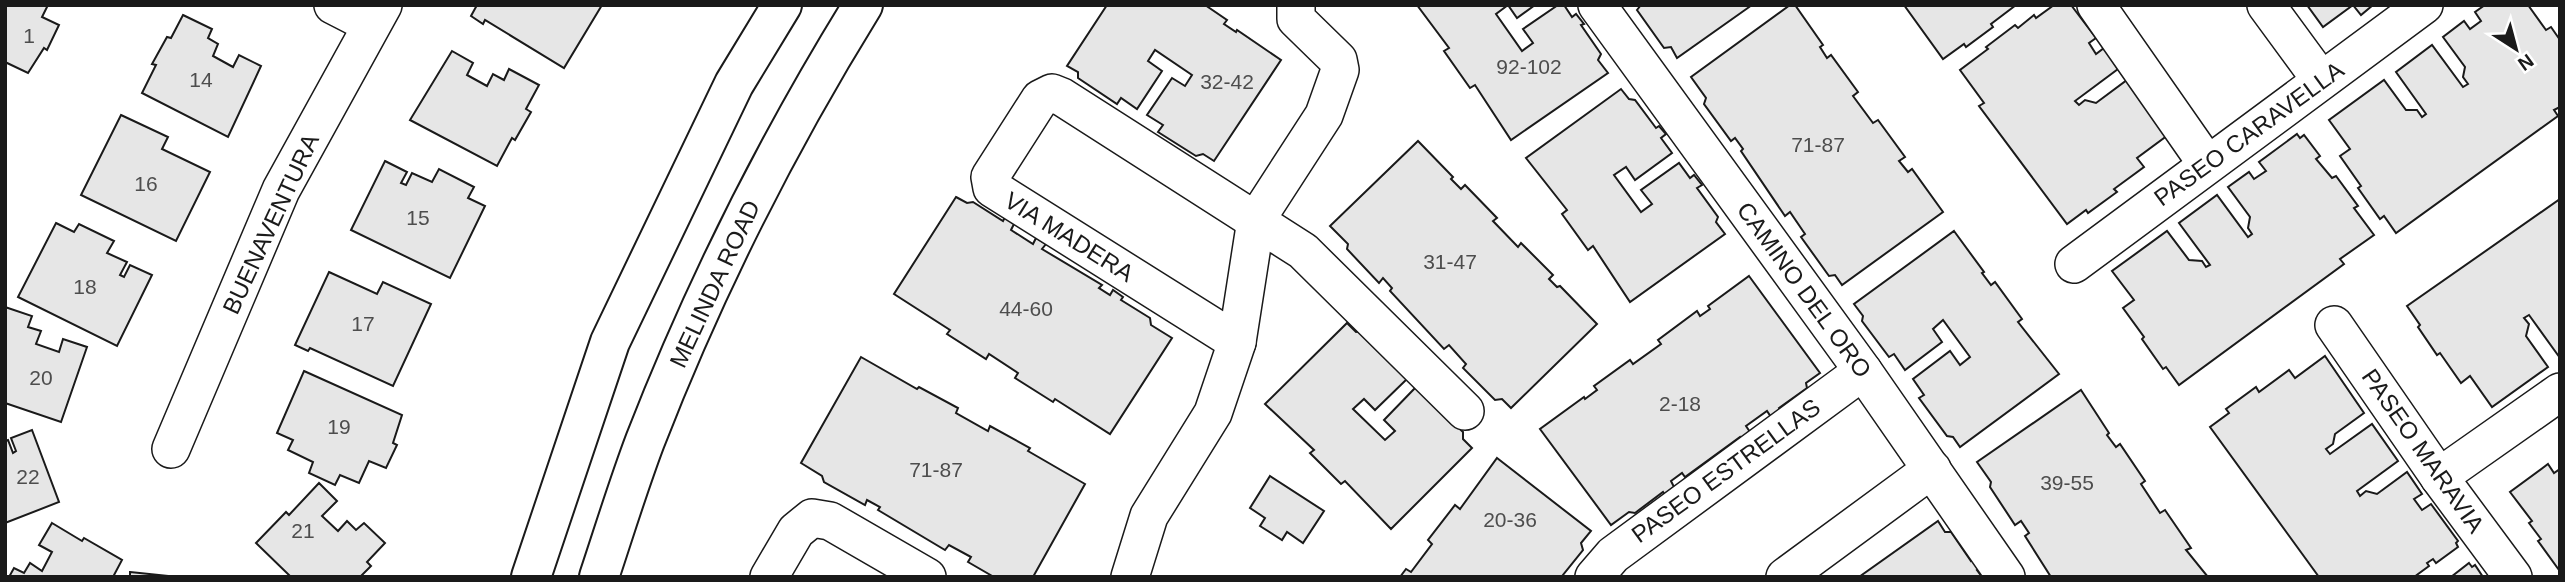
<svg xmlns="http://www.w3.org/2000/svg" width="2565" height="582" font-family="Arial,sans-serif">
	<rect width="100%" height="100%" fill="#fff"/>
	<g fill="#e6e6e6" stroke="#1a1a1a" stroke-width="2">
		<path d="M5,5H48L42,17L59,25L47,50L44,48L28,73L5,62Z"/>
		<path d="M477,5H602L564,68L485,20L483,24L471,16Z"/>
		<path d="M1107,5H1205L1227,20L1224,24L1236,32L1237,30L1281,60L1214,161L1203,154L1196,156L1158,132L1163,125L1147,115L1172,78L1185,86L1192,75L1155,50L1148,61L1162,71L1137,109L1121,98L1117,104L1078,78V72L1067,66Z"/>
		<path d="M1417,5H1508L1496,14L1522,51L1533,43L1523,29L1558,5H1564L1572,17L1576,14L1584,24L1581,25L1601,54L1598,60L1608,73L1511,140L1475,85L1470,88L1444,51L1449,48Z"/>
		<path d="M1508,5H1535L1517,18Z"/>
		<path d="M1752,5L1677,58L1671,47L1664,48L1637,10L1641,5Z"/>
		<path d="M1790,5H1795L1823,45L1820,47L1827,58L1831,55L1858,92L1853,96L1873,123L1878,120L1905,157L1899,161L1908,172L1912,169L1943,212L1842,285L1835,275L1829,276L1801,237L1805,234L1790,212L1785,216L1741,151L1743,149L1735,138L1731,141L1704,104L1706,98L1691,77Z"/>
		<path d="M1904,5H2016L1991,24L1993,27L1966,47L1964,44L1943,59Z"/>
		<path d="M2054,5H2071L2096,38L2089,43L2096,54L2104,48L2118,69L2075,101L2079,105L2085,100L2096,103L2127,80L2168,135L2137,158L2144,167L2114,189L2117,192L2088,213L2086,210L2067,224L1979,106L1984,103L1960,70L1988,49L1986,47L2015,25L2018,28L2034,15L2036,18Z"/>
		<path d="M2307,5H2353L2323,27Z"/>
		<path d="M2353,5H2373L2361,15Z"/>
		<path d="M2485,5H2528L2546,30L2551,27L2560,40V107L2554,110L2558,116L2396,233L2384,216L2380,219L2358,188L2361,186L2340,156L2350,149L2329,120L2384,80L2406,110H2417L2422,117L2426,114L2396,72L2432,45L2463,87L2468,84L2463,77L2465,67L2443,37L2464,21L2470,29L2481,21L2475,12Z"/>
		<path d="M183,15L212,29L208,38L218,44L213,56L233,67L239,55L261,66L228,137L142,93L156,65L152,64L167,37L171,38Z"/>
		<path d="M452,51L473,63L467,75L487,86L493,74L504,80L509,69L539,85L526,109L531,112L515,140L512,138L497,166L410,120Z"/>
		<path d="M1621,89L1629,99L1635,100L1656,128L1659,126L1666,134L1661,138L1672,153L1635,180L1626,167L1614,175L1641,212L1652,204L1641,190L1679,163L1690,178L1694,175L1702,185L1697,188L1718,217L1716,222L1725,234L1630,302L1593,246L1588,250L1562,214L1567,210L1526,158Z"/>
		<path d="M121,115L168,137L162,149L210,172L176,241L81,195Z"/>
		<path d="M2297,134L2300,138L2304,135L2320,156L2316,159L2332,178L2336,176L2358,206L2354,208L2374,235L2340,259L2344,264L2179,385L2166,367L2163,369L2142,339L2144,337L2123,308L2134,300L2112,271L2167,231L2189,260L2202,261L2206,267L2210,265L2179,223L2217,195L2248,237L2252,234L2248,228L2250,217L2228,187L2249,172L2254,179L2266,171L2259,162Z"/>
		<path d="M1418,141L1453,177L1451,179L1461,189L1465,185L1497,218L1493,221L1518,247L1521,243L1553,275L1549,279L1557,287L1560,286L1597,324L1511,408L1502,399L1495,400L1463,368L1466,364L1449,345L1444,349L1390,291L1392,288L1383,278L1379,283L1347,249L1348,244L1330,226Z"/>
		<path d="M385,161L407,172L401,183L406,185L412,173L432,182L439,169L474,187L468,198L485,206L450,278L351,230Z"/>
		<path d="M956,197L967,203L973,202L1003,221L1005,217L1014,224L1011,230L1033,244L1036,238L1046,244L1042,249L1102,285L1099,288L1110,295L1113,290L1123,297L1121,300L1150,318L1151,325L1172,338L1110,434L1055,399L1053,402L1015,378L1018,373L989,354L986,359L947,334L950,330L894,294Z"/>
		<path d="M2560,199V358L2529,315L2524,318L2529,324L2526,336L2548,367L2492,407L2470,376L2461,383L2440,353L2437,355L2418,327L2420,325L2407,306Z"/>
		<path d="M56,223L74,232L79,224L114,241L107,253L127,262L120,275L124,277L130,265L152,275L117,346L18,297Z"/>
		<path d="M1954,231L1984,272L1982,273L1991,285L1995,282L2022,319L2018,322L2059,374L1960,447L1953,437L1947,436L1919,398L1924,395L1913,379L1950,351L1960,365L1970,357L1943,320L1933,329L1942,342L1905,370L1894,354L1889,357L1862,321L1863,316L1854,304Z"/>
		<path d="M329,272L377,294L383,282L431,304L393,386L310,348L308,351L295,345Z"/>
		<path d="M1749,276L1820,373L1806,383L1807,388L1779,408L1780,410L1771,417L1767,411L1746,426L1750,432L1741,439L1740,437L1685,477L1682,473L1671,481L1674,487L1665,495L1663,492L1635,513L1629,512L1611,525L1540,429L1584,397L1585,399L1597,390L1594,386L1630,360L1633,364L1661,344L1658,340L1697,311L1700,316L1710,309L1708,306Z"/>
		<path d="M5,307L32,316L28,327L41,331L36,344L59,352L63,339L87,347L61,422L5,403Z"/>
		<path d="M1347,323L1356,332L1363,331L1407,379L1375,410L1364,399L1353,409L1385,440L1395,431L1384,420L1416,387L1463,432V439L1472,448L1391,529L1345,481L1341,484L1310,453L1314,450L1265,404Z"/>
		<path d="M2325,356L2364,413L2335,434L2333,444L2326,449L2330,454L2372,424L2398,461L2357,491L2360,496L2366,491L2377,494L2407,472L2422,494L2414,499L2422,510L2431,504L2458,541L2456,543L2458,547L2436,563L2433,559L2427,563L2429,566L2414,577H2319L2210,427L2229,413L2226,409L2256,387L2259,392L2289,370L2295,378Z"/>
		<path d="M861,357L917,389L919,387L958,408L956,413L988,431L990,426L1030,448L1028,451L1085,484L1033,577H994L968,562L971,557L949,545L945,550L878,510L880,507L867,500L865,505L824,482L822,476L801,463Z"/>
		<path d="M304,371L402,415L393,443L397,445L386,468L369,461L359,483L340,475L335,485L309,473L313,462L288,450L293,440L277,433Z"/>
		<path d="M2081,390L2109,433L2107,435L2116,447L2120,444L2145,481L2141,484L2160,513L2165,510L2191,548L2186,550L2208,577H2051L2025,536L2029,533L2021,521L2015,525L1990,487L1991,482L1977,462Z"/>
		<path d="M32,430L59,502L5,523V441L8,440L13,453L16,451L11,438Z"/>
		<path d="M1497,458L1591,531L1581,543L1583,550L1563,575L1565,577H1400L1406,569L1411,572L1432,544L1428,540L1455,505L1460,509Z"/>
		<path d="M2548,464L2554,473L2560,469L2559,570L2538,541L2541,539L2529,523L2532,521L2510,492Z"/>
		<path d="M1270,476L1324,511L1303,543L1287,532L1282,540L1260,526L1265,518L1250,508Z"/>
		<path d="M319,483L337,501L322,516L338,531L347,521L356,530L364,523L385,543L367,562L371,566L360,577H291L256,543L286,512L289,515Z"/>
		<path d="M1938,521L1945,532H1951L1971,561L1974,559L1981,568L1977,570L1982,577H1859Z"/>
		<path d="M52,523L82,541L84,538L122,560L113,577H9L14,568L24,573L30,563L42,571L52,552L39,545Z"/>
		<path d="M2469,563L2472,567L2475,565L2483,577H2451Z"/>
		<path d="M130,572L178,577H130Z"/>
	</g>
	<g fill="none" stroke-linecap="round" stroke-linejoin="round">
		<g stroke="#1a1a1a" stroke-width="40">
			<g id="minor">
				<path d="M333,5L370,24"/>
				<path d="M1597,5L1863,371L2006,577"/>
				<path d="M2096,5L2207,164"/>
				<path d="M2266,5L2321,80"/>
				<path d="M2074,264L2424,5"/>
				<path d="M2334,325L2439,477L2513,577"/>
				<path d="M1237,342L992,188L990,177L1040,99L1052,93L1062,97L1303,251L1465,411"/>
				<path d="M171,449L281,190L383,5"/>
				<path d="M2439,477L2560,392"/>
				<path d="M769,577L796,531L812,518L830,521L927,577"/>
				<path d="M1130,577L1149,516L1213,413L1237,342L1256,220L1324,115L1340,70L1338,60L1296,19V5"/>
				<path d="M1594,577L1613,555L1863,371"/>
				<path d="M1785,577L1932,469"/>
			</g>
		</g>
		<g stroke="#1a1a1a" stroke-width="42">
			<g id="secondary">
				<path d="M531,577L610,342L734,84L782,5"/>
				<path d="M599,577C614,532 628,486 645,441C704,289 777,144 863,5"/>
			</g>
		</g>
		<use href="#minor" stroke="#fff" stroke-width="37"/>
		<use href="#secondary" stroke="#fff" stroke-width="38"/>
	</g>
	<g text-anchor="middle" stroke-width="5" stroke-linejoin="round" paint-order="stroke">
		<g font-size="21" fill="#4d4d4d">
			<text x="29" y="43">1</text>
			<text x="1529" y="74">92-102</text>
			<text x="201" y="87">14</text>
			<text x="1227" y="89">32-42</text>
			<text x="1818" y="152">71-87</text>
			<text x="146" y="191">16</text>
			<text x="418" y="225">15</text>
			<text x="1450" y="269">31-47</text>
			<text x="85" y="294">18</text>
			<text x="1026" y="316">44-60</text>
			<text x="363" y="331">17</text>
			<text x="41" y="385">20</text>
			<text x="1680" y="411">2-18</text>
			<text x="339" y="434">19</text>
			<text x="936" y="477">71-87</text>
			<text x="28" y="484">22</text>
			<text x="2067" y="490">39-55</text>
			<text x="1510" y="527">20-36</text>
			<text x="303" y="538">21</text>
		</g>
		<g font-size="24" fill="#1a1a1a" stroke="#fff">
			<text transform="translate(2249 134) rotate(-36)" y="8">PASEO CARAVELLA</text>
			<text transform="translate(271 224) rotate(-65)" y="8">BUENAVENTURA</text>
			<text transform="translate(1069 237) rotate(32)" y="8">VIA MADERA</text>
			<text transform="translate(715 284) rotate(-65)" y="8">MELINDA ROAD</text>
			<text transform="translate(1804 290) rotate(54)" y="8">CAMINO DEL ORO</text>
			<text transform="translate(2423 451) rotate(55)" y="8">PASEO MARAVIA</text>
			<text transform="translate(1726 471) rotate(-36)" y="8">PASEO ESTRELLAS</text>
		</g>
	</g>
	<rect width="2565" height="582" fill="none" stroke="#1a1a1a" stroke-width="14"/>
	<g transform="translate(2516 49) rotate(144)" stroke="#ffffff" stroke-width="5" paint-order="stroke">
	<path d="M0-5L12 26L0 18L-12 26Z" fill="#1a1a1a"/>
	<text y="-10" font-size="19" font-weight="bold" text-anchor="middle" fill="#1a1a1a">N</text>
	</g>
</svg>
